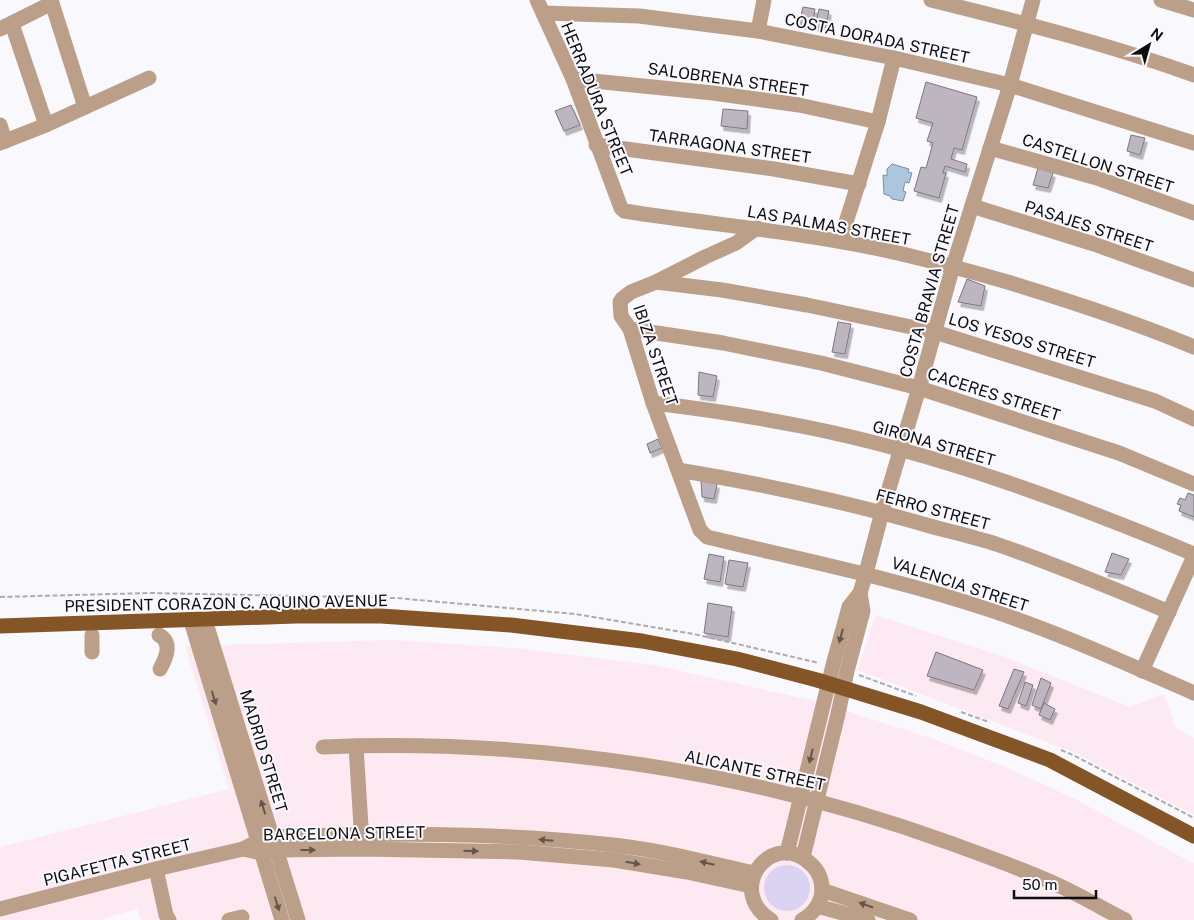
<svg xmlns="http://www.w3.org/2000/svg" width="1194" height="920" font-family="'Public Sans',sans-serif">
	<defs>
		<filter id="shadow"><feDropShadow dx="2.5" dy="4.5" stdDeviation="0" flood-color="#0004"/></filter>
	</defs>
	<rect width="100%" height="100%" fill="#f9f8fd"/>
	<g fill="#fde9f1">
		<path d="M875,615L999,655L1130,707L1164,694L1176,728L1194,738V815L1073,752L858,670Z"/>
		<path d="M393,640L514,648L654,665L815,701L937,740L1003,766L1075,799L1194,864V920H141L137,909L99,920H0V847L229,789L185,646Z"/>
	</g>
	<circle fill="#dbd3f2" cx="787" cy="888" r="23"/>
	<path fill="#acc6de" stroke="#7c8ea0" d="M892,164L909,169L908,172L912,173L909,183L905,182L903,191L906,192L903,201L892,199L890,196L884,194L883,175L887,176V169Z"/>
	<g fill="#bdb5c0" stroke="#7d757f" filter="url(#shadow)">
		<path d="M803,7L815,9L812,26L799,24Z"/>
		<path d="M819,9L829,11L825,28L815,27Z"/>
		<path d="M926,82L977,97L962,150L954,148L951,159L967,164L965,172L945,166L943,173H946L939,198L914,191L921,167L926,168L933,143L927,141L933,123L916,118Z"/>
		<path d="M571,105L580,125L564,131L555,111Z"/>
		<path d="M723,109L748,111L747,129L721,126Z"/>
		<path d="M1131,135L1145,138L1140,155L1127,151Z"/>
		<path d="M1038,168L1053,173L1048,188L1033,185Z"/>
		<path d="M967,279L985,286L981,306L958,302Z"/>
		<path d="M838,322L851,324L845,354L832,352Z"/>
		<path d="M699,372L717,376L713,397L698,395Z"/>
		<path d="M658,439L662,448L650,453L647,444Z"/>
		<path d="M701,481L717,484L714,499L702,497Z"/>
		<path d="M1188,493L1194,495V517L1179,511L1181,505L1177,504L1180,498L1185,500Z"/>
		<path d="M1112,553L1129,559L1121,575L1105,572Z"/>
		<path d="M709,554L724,557L720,582L704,579Z"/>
		<path d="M729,560L748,563L743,587L725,584Z"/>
		<path d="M708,603L732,607L728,637L704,633Z"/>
		<path d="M936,652L983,670L974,690L927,676Z"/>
		<path d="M1014,669L1024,672L1008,709L999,706Z"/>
		<path d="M1041,678L1051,683L1041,709L1032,705Z"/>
		<path d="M1025,682L1033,685L1026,706L1018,703Z"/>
		<path d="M1044,703L1055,709L1050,720L1039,715Z"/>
	</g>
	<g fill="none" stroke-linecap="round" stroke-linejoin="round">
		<g stroke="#acabb0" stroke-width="2" stroke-dasharray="5 2.5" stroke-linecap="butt">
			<path d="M0,597L150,593L396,598L575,614L694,634L819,663"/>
			<path d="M859,675L916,696"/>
			<path d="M961,712L989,722"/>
			<path d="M1061,750L1073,755L1194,818"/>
		</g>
		<g stroke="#bb9f88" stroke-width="15">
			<path d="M51,0L85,107"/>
			<path d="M537,0L573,79L621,208L624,211C695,222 767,229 838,241C897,251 955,267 1011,283C1073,302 1135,322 1194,347"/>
			<path d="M931,0C1020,22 1108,44 1194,75"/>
			<path d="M1161,0L1194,10"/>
			<path d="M543,13L639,16L758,31L894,58L1010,85L1194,143"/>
			<path d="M12,24L46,125"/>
			<path d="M0,29L52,3"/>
			<path d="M758,31L764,0"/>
			<path d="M573,79L713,93L799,105L878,122"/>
			<path d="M0,125L5,141"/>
			<path d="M0,143L46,125L149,78"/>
			<path d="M596,145L774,169L859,184"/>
			<path d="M990,148L1097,178L1194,213"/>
			<path d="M972,206L1094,244L1194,280"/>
			<path d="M757,228L736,243L705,257L656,282L631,292L622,299L620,302L621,316L630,329L653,403L700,530L707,537C802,560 898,579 990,610C1060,633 1127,664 1194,693"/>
			<path d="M840,241L878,122L894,58"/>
			<path d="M656,282L722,290L807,305L935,332L1155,401L1194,419"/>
			<path d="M630,329L723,343L821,363L919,388L1119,453L1194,484"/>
			<path d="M653,403C705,409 756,417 806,427C940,454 1069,502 1194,554"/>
			<path d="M678,470C763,484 847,502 930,526C952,532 974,537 996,544C1054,564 1112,588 1169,612"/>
			<path d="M205,620L298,920"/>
			<path d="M191,621L282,920"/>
			<path d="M92,635V652"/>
			<path d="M159,635C173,643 166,658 160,669"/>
			<path d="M1142,671L1194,556"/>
			<path d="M356,746L362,843"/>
			<path d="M323,747C533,738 752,771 950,843C988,857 1026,870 1062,887C1083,897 1104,909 1125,920"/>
			<path d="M243,849L262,853L276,850L362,849L519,852L614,860L687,872L751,886"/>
			<path d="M787,853L833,665L849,607L860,593L866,573L882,512L919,388L953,266L1010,85L1033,0"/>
			<path d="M803,857L838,714L847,671L863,611L860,593"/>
			<path d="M156,869L166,915L169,920"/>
			<path d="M822,890L910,920"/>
			<path d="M817,906L868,920"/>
			<path d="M0,909L156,869L243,849L258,841L272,837C386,833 500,832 613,845C661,850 708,863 754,873"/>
			<path d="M229,920L242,917"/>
			<path d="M771,920C726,892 768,832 806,860C816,867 822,877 822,889C822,903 813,914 802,920"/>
		</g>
		<path stroke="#845526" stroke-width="15" d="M0,626L296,616H381L511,625L642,641L737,659L817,680L921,712L1050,760L1194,836"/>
	</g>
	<defs><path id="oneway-solid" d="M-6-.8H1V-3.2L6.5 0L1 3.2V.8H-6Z" transform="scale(1.25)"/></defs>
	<g fill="#64564c">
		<use href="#oneway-solid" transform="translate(841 636) rotate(105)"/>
		<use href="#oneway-solid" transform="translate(214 698) rotate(73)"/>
		<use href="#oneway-solid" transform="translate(811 756) rotate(104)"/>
		<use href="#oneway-solid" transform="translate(263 807) rotate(-107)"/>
		<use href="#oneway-solid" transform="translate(546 840) rotate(-175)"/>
		<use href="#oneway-solid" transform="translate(308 850)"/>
		<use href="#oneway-solid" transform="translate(471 851) rotate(2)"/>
		<use href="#oneway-solid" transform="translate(633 863) rotate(10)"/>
		<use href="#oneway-solid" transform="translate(707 863) rotate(-167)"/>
		<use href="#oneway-solid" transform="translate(277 904) rotate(73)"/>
		<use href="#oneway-solid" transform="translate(866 905) rotate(-161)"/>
	</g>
	<g text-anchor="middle" stroke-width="4" stroke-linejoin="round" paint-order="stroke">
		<g font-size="16" fill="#0d0c10" stroke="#f9f8fd">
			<text transform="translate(877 38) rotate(12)" y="6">COSTA DORADA STREET</text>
			<text transform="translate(728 79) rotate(8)" y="6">SALOBRENA STREET</text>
			<text transform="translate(597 99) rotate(68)" y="6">HERRADURA STREET</text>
			<text transform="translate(730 146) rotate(8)" y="6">TARRAGONA STREET</text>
			<text transform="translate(1098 163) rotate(18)" y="6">CASTELLON STREET</text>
			<text transform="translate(829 225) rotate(10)" y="6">LAS PALMAS STREET</text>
			<text transform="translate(1089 226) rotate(18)" y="6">PASAJES STREET</text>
			<text transform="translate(929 291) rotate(-74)" y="6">COSTA BRAVIA STREET</text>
			<text transform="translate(1022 340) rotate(17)" y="6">LOS YESOS STREET</text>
			<text transform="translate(656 355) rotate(71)" y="6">IBIZA STREET</text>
			<text transform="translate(994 394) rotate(18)" y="6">CACERES STREET</text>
			<text transform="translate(934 443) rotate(16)" y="6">GIRONA STREET</text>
			<text transform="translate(933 509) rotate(15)" y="6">FERRO STREET</text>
			<text transform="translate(960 584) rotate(18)" y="6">VALENCIA STREET</text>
			<text transform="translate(226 603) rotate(-1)" y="6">PRESIDENT CORAZON C. AQUINO AVENUE</text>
			<text transform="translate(264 751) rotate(73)" y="6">MADRID STREET</text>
			<text transform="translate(755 770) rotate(12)" y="6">ALICANTE STREET</text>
			<text transform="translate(344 833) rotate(-1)" y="6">BARCELONA STREET</text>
			<text transform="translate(117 862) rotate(-14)" y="6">PIGAFETTA STREET</text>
		</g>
	</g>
	<g transform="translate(1149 45) rotate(37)" stroke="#f9f8fd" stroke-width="4" paint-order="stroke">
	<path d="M0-4L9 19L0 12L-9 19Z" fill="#0d0c10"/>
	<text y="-8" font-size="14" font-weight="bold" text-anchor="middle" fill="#0d0c10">N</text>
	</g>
	<path d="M1014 890v8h82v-8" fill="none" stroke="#0d0c10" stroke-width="2.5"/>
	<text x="1022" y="890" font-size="15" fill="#0d0c10" stroke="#f9f8fd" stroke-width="4" paint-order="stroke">50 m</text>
</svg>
